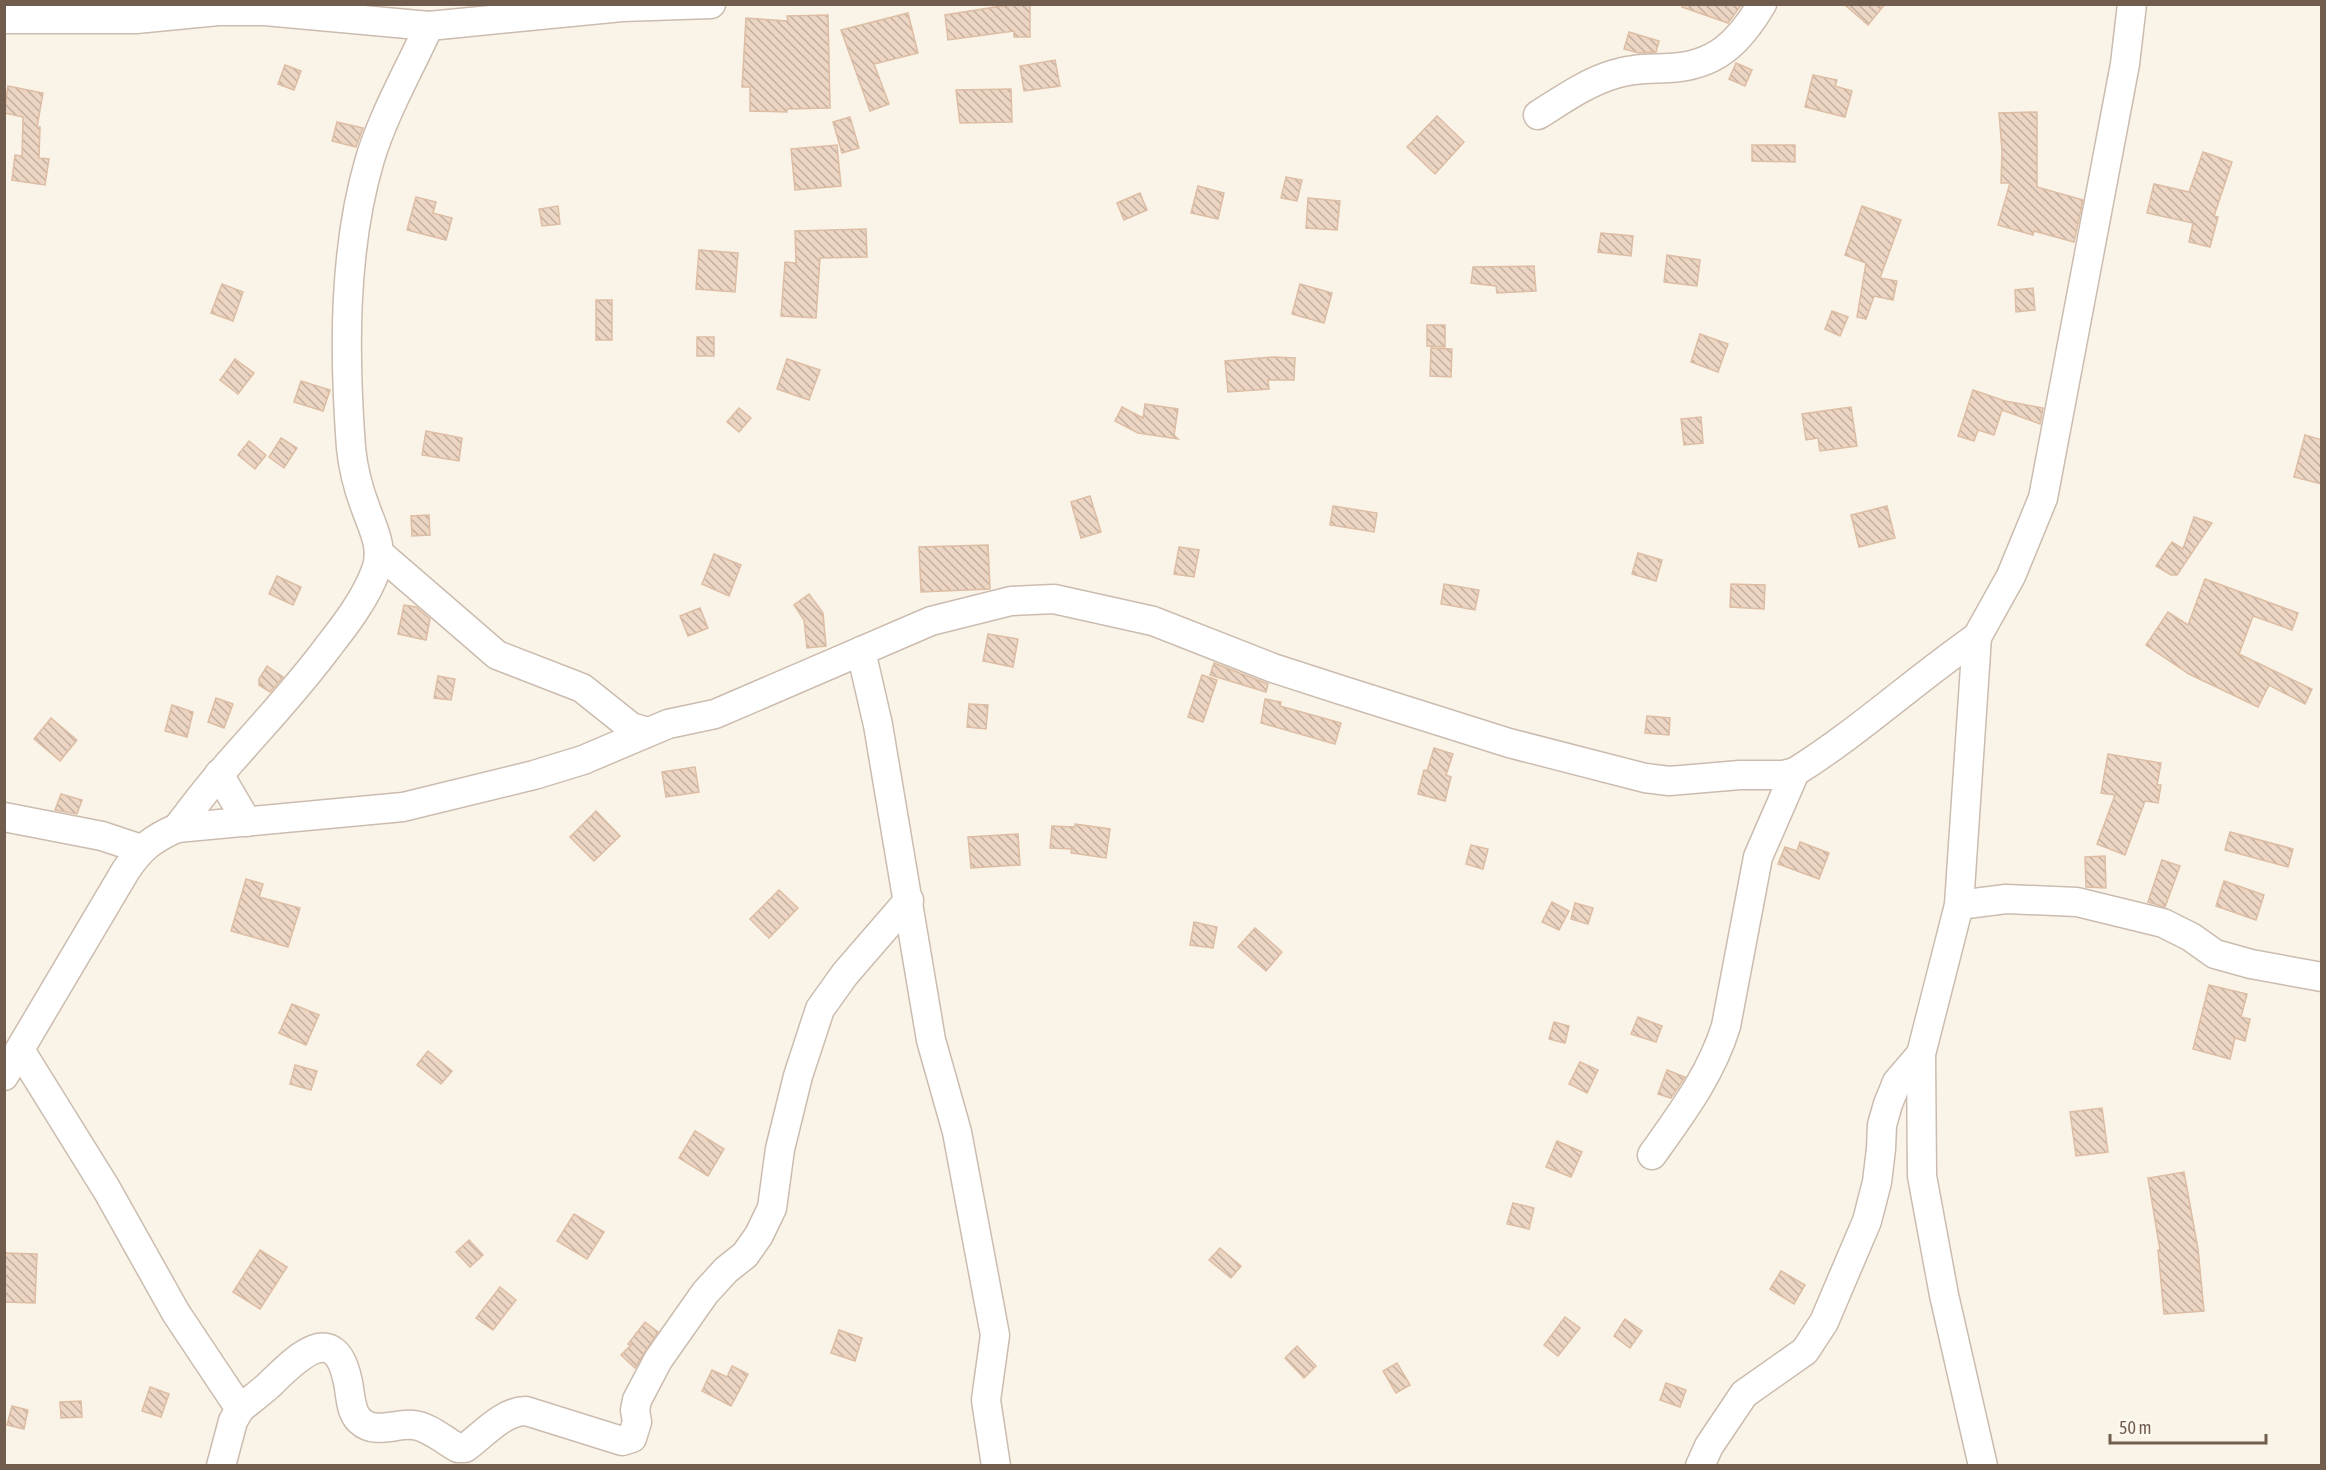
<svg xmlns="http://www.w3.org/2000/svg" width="2326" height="1470" font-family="'Asap Condensed',sans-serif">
	<defs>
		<pattern id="building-back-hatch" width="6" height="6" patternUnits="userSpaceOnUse" patternTransform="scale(1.5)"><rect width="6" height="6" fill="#ecd5c2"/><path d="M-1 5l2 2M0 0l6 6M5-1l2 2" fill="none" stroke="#c4b0a0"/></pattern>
	</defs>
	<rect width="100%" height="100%" fill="#faf4e8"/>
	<g fill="url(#building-back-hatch)" stroke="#ddbda4" stroke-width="1.5">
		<path d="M1014,4H1030V37H1014V31L948,40L945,15Z"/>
		<path d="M1683,4H1742L1728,23L1682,7Z"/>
		<path d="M1844,4H1885L1868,25Z"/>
		<path d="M908,13L918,53L874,64L889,104L870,111L841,30Z"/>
		<path d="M828,15L830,108L787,109V112L750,111V87H742L746,18L788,21L787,16Z"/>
		<path d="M1629,32L1659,41L1656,52L1639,53L1624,49Z"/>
		<path d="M1055,60L1060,86L1024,91L1020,66Z"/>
		<path d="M1736,63L1752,70L1745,86L1729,79Z"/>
		<path d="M285,65L301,71L294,90L278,84Z"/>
		<path d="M1813,75L1837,80L1835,86L1852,91L1845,117L1805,107Z"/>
		<path d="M8,86L43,93L37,127H40L39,158L49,159L45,185L12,180L15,155L22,156L23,117L4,113Z"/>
		<path d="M1011,89L1012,122L960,123L956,90Z"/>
		<path d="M2037,112V187L2083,200L2074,242L2034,231L2033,235L1998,225L2010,183H2001L2002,151L1999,113Z"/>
		<path d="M1437,116L1464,142L1435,174L1407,147Z"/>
		<path d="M850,117L859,148L842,153L833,122Z"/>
		<path d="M337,122L363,128L356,147L332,141Z"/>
		<path d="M837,145L841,186L795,190L791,149Z"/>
		<path d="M1752,145H1795V162L1752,161Z"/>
		<path d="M2203,152L2232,162L2214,216L2218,217L2210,247L2189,242L2193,223L2147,213L2154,184L2189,192Z"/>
		<path d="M1286,177L1302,180L1297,201L1281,198Z"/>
		<path d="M1198,186L1224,193L1218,219L1191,213Z"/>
		<path d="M1140,193L1147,210L1124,220L1117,203Z"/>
		<path d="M416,197L436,202L433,213L452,218L446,240L407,230Z"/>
		<path d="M1308,198L1340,201L1337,230L1306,228Z"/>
		<path d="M558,206L560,224L542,226L539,209Z"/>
		<path d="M1862,206L1901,220L1880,278L1897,281L1893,300L1874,296L1866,319L1857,317L1866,263L1845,255Z"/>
		<path d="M866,229L867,257L820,258L816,318L781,316L785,262L796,263L795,231Z"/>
		<path d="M1601,233L1633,236L1631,256L1598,252Z"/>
		<path d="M699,250L738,253L735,292L696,289Z"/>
		<path d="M1667,255L1700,260L1697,286L1664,282Z"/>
		<path d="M1534,266L1536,291L1497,293L1496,286L1471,283L1473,267Z"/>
		<path d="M222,284L243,292L233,321L211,313Z"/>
		<path d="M1300,284L1332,293L1324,323L1292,314Z"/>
		<path d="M2033,288L2035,310L2016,312L2015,290Z"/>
		<rect x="596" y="300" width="16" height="40"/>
		<path d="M1832,311L1848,317L1840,336L1825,329Z"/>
		<path d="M1427,325H1445V347L1427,346Z"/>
		<path d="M1700,334L1728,344L1718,372L1691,362Z"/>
		<rect x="697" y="337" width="17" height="19"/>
		<path d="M1431,348L1452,349L1451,377L1430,376Z"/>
		<path d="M1273,357L1295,358L1294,380H1268L1269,389L1228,392L1225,361Z"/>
		<path d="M235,359L254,373L238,394L220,380Z"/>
		<path d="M787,359L820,370L809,400L777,389Z"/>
		<path d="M301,381L330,390L323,411L294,402Z"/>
		<path d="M1973,390L2005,401L2043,408L2040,424L2002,410L1994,435L1978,430L1974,441L1958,436Z"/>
		<path d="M1145,404L1178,409L1174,435L1178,439L1138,433L1115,421L1122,407L1143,418Z"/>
		<path d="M1851,407L1857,446L1820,451L1818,438L1806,440L1802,414Z"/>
		<path d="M739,408L751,418L739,432L727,422Z"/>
		<path d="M1701,417L1703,443L1684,445L1681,419Z"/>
		<path d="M426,431L462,438L459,461L422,455Z"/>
		<path d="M2305,435L2322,440V484L2294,477Z"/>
		<path d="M281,438L297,448L284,468L269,457Z"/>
		<path d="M249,441L266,455L255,469L238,455Z"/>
		<path d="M1090,496L1101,532L1081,538L1071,502Z"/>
		<path d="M1333,506L1377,513L1374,532L1330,525Z"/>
		<path d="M1887,506L1895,538L1859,547L1851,515Z"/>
		<path d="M429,515L430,535L412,536L411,516Z"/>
		<path d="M2194,517L2212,523L2177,575H2171L2156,566L2172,542L2183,549Z"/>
		<path d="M988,545L990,589L921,592L919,547Z"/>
		<path d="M1179,547L1199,550L1194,577L1174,574Z"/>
		<path d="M1638,553L1662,560L1656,581L1632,574Z"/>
		<path d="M714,554L741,565L729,596L702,584Z"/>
		<path d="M277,576L301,587L293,605L269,594Z"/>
		<path d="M2205,579L2298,613L2292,630L2253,616L2239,654L2312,689L2305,704L2269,685L2258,707L2189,674L2146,645L2168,612L2188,625Z"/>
		<path d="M1444,584L1479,590L1475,610L1441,604Z"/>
		<path d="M1731,584L1765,585L1764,609L1730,607Z"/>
		<path d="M809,594L823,613L826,646L807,648L804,620L794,605Z"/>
		<path d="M404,605L416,607L430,619L426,640L398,634Z"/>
		<path d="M700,608L708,628L688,636L680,616Z"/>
		<path d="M988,634L1018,639L1013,667L983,661Z"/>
		<path d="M1214,663L1268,684L1266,692L1210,675Z"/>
		<path d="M267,666L283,677L270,692L259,685V679Z"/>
		<path d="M1202,675L1217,680L1203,722L1188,717Z"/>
		<path d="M438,676L455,679L451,700L434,698Z"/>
		<path d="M216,698L233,704L224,728L208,722Z"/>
		<path d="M1265,699L1281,702L1280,706L1341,723L1335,744L1261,723Z"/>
		<path d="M969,704L988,705L986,729L967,727Z"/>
		<path d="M172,705L193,712L187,737L165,731Z"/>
		<path d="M1647,716L1670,718L1669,735L1645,733Z"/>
		<path d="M51,718L77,740L60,761L34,739Z"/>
		<path d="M1434,748L1453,754L1446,775L1451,777L1445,801L1418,794L1424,770L1427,771Z"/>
		<path d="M2108,754L2161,763L2157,785H2161L2158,803L2145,801L2125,855L2097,844L2115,795L2101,793Z"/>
		<path d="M695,767L699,792L666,797L662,772Z"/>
		<path d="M61,794L82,800L77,814L55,810Z"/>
		<path d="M596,811L620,836L594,861L570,837Z"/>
		<path d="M1075,824L1110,829L1106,858L1071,853L1072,849L1050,848L1052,826L1075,827Z"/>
		<path d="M2230,832L2293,849L2288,867L2225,850Z"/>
		<path d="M1018,834L1020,865L971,868L968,837Z"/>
		<path d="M1800,842L1829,853L1819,879L1778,864L1785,847L1797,851Z"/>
		<path d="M1471,845L1488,849L1483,869L1466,864Z"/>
		<path d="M2105,856L2106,888L2086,887L2085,857Z"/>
		<path d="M2162,860L2180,866L2165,907L2148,902Z"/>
		<path d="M246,879L263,884L259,897L300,908L288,947L231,931Z"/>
		<path d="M2224,881L2264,895L2256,920L2216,906Z"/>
		<path d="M779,890L798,908L769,938L750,919Z"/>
		<path d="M1552,902L1569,911L1559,930L1542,922Z"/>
		<path d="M1575,903L1593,908L1588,924L1571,919Z"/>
		<path d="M1194,922L1217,927L1213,948L1190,945Z"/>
		<path d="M1255,928L1282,952L1266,971L1238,947Z"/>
		<path d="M2209,985L2247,994L2241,1017L2250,1019L2245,1041L2235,1038L2230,1059L2193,1049Z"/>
		<path d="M292,1004L319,1015L306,1045L279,1033Z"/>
		<path d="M1638,1017L1662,1026L1656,1042L1631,1034Z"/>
		<path d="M1554,1022L1569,1026L1565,1043L1549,1039Z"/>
		<path d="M428,1051L452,1071L441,1084L417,1065Z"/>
		<path d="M1580,1062L1598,1070L1587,1093L1569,1084Z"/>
		<path d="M295,1065L317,1071L311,1090L290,1084Z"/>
		<path d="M1667,1070L1685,1077L1671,1098L1658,1094Z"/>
		<path d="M2102,1108L2108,1152L2076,1156L2070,1112Z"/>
		<path d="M695,1131L724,1149L708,1176L679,1158Z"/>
		<path d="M1557,1141L1582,1152L1571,1177L1546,1167Z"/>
		<path d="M2184,1172L2198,1249L2204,1311L2164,1314L2158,1250H2160L2148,1178Z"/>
		<path d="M1513,1203L1534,1208L1529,1229L1507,1224Z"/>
		<path d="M574,1214L604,1232L587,1259L557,1241Z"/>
		<path d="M469,1240L483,1255L470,1267L456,1252Z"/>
		<path d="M1220,1248L1241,1266L1231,1278L1209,1260Z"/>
		<path d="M260,1250L287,1267L260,1309L233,1292Z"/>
		<path d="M5,1253L37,1254L35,1303L4,1302Z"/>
		<path d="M1781,1271L1805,1285L1794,1304L1770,1289Z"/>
		<path d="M500,1287L516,1300L493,1330L476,1318Z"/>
		<path d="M1565,1317L1580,1328L1558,1356L1544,1345Z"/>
		<path d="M1625,1319L1642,1331L1630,1348L1614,1336Z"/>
		<path d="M645,1322L658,1332L635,1368L621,1355L631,1345L628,1344Z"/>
		<path d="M839,1330L862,1338L855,1361L831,1353Z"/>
		<path d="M1297,1346L1316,1366L1304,1378L1285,1358Z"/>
		<path d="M1397,1363L1410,1385L1396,1393L1383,1371Z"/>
		<path d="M732,1366L748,1374L731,1406L702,1391L712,1370L727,1377Z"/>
		<path d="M1666,1383L1686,1390L1680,1407L1660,1400Z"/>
		<path d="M150,1387L169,1394L161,1417L142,1411Z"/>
		<path d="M81,1401L82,1417L61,1418L60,1402Z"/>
		<path d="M12,1406L28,1410L24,1429L7,1425Z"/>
	</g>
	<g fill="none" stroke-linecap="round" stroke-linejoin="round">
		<g stroke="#cbbcaf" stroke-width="31">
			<g id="minor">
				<path d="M4,19H136L218,11H265L429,26"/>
				<path d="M1538,115C1562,100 1587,82 1615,74C1633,68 1650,69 1669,68C1715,66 1739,43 1762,4"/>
				<path d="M379,553L497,655L582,688L631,727L648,732"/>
				<path d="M861,651L878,725L931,1040L957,1132L995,1335L986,1400L996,1466"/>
				<path d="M219,774L247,822"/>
				<path d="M4,817L102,836L141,849"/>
				<path d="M177,828C191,810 204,792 219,775C256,732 294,693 328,647C346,624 366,598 376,570C384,548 373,529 366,509C359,491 353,467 351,448C344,354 343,250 370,159C384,113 409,70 429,26L622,7L711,4"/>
				<path d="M1959,905L2006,899L2077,902L2163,923L2191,937L2215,954L2251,964L2322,977"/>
				<path d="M20,1050L107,1190L176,1313L240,1409L233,1421L221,1466"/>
				<path d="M4,1076L126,870C141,848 152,839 177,828L403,807L534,775L583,760L668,724L715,714L931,621L1011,601L1054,599L1153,621L1273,668L1341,690L1509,743L1645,778L1669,781L1740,775H1783L1795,772C1859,732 1915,680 1977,637"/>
				<path d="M1652,1155C1681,1114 1711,1075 1726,1026L1758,857L1795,772"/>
				<path d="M240,1409C249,1401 259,1394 268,1386C292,1363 333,1317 347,1378C351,1392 349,1411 360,1421C375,1435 396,1423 413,1425C428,1426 445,1441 458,1448H465C483,1435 503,1411 526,1411L622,1441L632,1438L637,1422L635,1410L637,1400L658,1360L705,1293L726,1270L745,1255L759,1235L772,1208L780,1149L798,1076L820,1009L845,974L909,900"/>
				<path d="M1700,1466L1709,1446L1744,1394L1805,1351L1824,1322L1867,1221L1877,1182L1881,1149L1882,1125L1888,1104L1897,1082L1921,1054"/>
				<path d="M1983,1466L1944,1295L1922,1176L1921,1054L1959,905L1977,637L2011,576L2043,498L2125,64L2132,4"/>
			</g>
		</g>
		<use href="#minor" stroke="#fff" stroke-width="28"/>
	</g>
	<rect width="2326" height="1470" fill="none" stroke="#715d4e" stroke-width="12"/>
	<path d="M2110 1434v9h156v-9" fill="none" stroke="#715d4e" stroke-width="3"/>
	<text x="2119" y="1434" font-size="18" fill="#715d4e" stroke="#fdf8ed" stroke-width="4.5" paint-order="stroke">50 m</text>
</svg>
